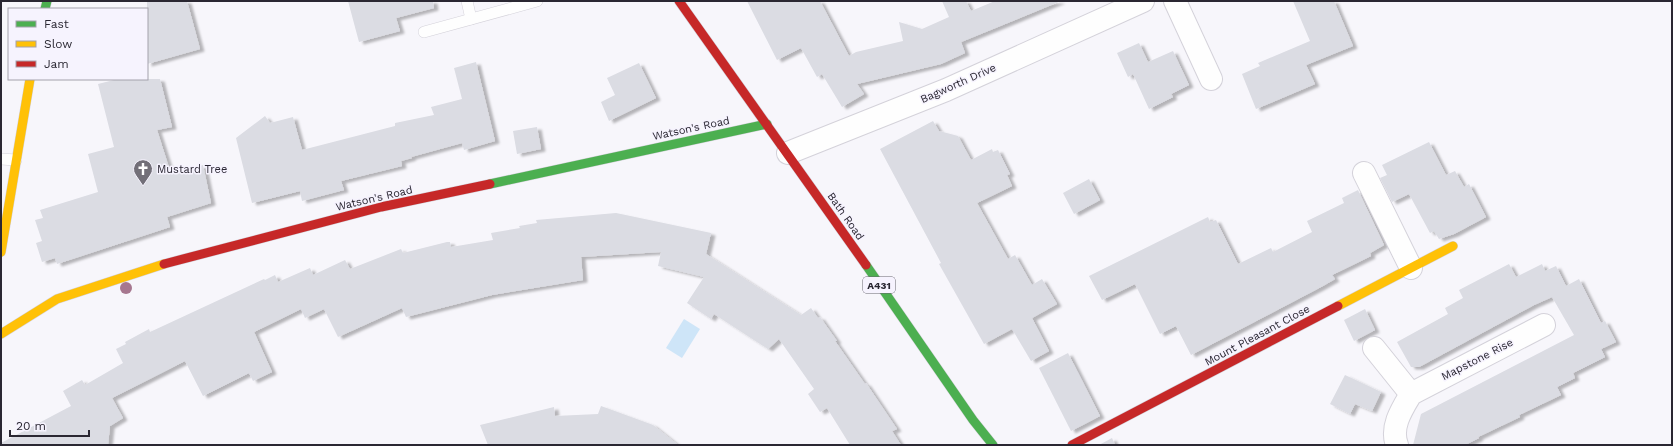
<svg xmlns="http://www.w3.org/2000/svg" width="1673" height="446" font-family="'Work Sans',sans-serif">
	<defs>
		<filter id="shadow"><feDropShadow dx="4.5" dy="2.5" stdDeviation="1" flood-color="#0004"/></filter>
	</defs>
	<rect width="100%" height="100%" fill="#f7f6fb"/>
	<path fill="#cee5f8" d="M684,319L700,329L682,358L666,348Z"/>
	<g fill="#dbdce3" filter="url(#shadow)">
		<path d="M147,1H187L200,49L147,64Z"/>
		<path d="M348,1H433L434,8L396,18L400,31L359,42Z"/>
		<path d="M747,1H820L849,56L856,52L903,41L899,22L922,29L949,17L942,1H966L971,11L995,1H1061L961,42L965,53L941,64L857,84L864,94L842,107L822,74L817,77L801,48L777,60Z"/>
		<path d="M1293,1H1334L1353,46L1306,65L1315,84L1256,109L1242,74L1260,66L1258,63L1310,41Z"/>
		<path d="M1139,43L1148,62L1173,51L1189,85L1171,94L1173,97L1149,109L1133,74L1128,77L1117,53Z"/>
		<path d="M476,62L495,141L464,150L462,143L411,157L412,158L401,161L402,166L341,181L344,190L302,201L300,191L252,203L236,138L265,116L270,123L293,117L302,150L395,126V123L434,115L431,107L462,99L454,68Z"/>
		<path d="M639,63L656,98L609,121L601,102L615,95L607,78Z"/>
		<path d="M118,79H160L172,127L157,130L171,174L203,165L211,203L167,217L170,227L57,264L55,258L42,262L36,243L42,241L35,220L43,218L40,210L98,192L88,154L114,147L98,84Z"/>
		<path d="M933,121L939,131L958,136L971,160L992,149L993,152L998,150L1010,174L1007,175L1012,186L977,203L1008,259L1015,255L1032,285L1042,279L1057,304L1032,318L1049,351L1031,361L1012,329L984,344L939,264L941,263L880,149Z"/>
		<path d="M537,127L541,149L517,154L513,131Z"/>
		<path d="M1429,142L1446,175L1455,171L1464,187L1469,184L1486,217L1454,234L1439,239L1434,231L1430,233L1409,194L1392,202L1380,178L1387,175L1382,165Z"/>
		<path d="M1089,179L1100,200L1074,214L1063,193Z"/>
		<path d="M1358,190L1384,245L1370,253L1371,256L1332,275L1335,279L1321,287L1191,355L1176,326L1160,334L1135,284L1102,300L1089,276L1208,217L1210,222L1216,220L1238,264L1271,248L1273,252L1312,232L1307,221L1344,203L1342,198Z"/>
		<path d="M616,213L711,233L706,254L801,315L811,308L818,318L820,317L837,341H835L865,384L866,383L897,429L892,431L901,445H850L827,408L820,412L808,394L814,389L779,339L768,349L714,314L711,319L687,303L704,277L658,266L661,252L581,257L583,280L492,295L406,317L402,308L338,337L324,309L305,318L301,309L254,332L272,372L253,381L249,373L203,396L185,361L112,398L123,418L110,426L108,445H1V443L71,406L63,391L82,380L85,385L123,363L116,349L126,344L125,342L149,329L150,332L264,279L265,280L275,275L278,282L310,268L313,275L345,260L350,269L401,249L403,253L447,242H450L451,247L493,240L491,233L520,228L519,226L537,223L536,220Z"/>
		<path d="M1509,264L1516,277L1542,264L1545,271L1556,266L1566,286L1579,279L1601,323L1605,321L1616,342L1601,349L1605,357L1573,373L1575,378L1557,387L1561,395L1519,415L1520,417L1478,437L1479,438L1465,445H1413L1421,414L1574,335L1552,297L1534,305L1419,367H1411L1397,342L1448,314L1445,308L1463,298L1459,290Z"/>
		<path d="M1365,309L1375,330L1354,341L1344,320Z"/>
		<path d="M1068,353L1100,416L1071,431L1039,368Z"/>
		<path d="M1345,375L1381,392L1372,411L1355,404L1350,414L1330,404Z"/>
		<path d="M601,406L653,425L678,445H488L480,425L554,407L555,416L598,414Z"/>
		<path d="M1112,438L1115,445H1099Z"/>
	</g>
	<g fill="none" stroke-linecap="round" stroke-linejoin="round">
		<g stroke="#d4d2da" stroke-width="12">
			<g id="lane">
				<path d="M467,1L471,19"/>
				<path d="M424,32L537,1"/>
				<path d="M1,159L16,160"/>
			</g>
		</g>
		<g stroke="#d4d2da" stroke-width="24">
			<g id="street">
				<path d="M1175,1L1211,79"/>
				<path d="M788,153L946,90L1143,1"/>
				<path d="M1364,173L1411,268"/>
				<path d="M1374,348L1411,394"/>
				<path d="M1397,445C1390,427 1402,409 1411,394L1544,325"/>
			</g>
		</g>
		<g stroke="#d4d2da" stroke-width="10">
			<g id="fast">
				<path d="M45,9L47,1"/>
				<path d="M490,184L767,124"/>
				<path d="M866,265L973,420L993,445"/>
			</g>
		</g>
		<g stroke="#d4d2da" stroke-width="10">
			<g id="slow">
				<path d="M1,252L30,79"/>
				<path d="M1338,306L1453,246"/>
				<path d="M1,334L57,299L164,264"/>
			</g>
		</g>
		<g stroke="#d4d2da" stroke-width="10">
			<g id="jam">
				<path d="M679,1L866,265"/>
				<path d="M164,264L381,207L490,184"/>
				<path d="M1072,445L1338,306"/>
			</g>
		</g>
		<use href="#lane" stroke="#fefefe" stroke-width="11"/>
		<use href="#street" stroke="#fefefe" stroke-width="22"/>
		<use href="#fast" stroke="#4caf50" stroke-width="9"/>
		<use href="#slow" stroke="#ffc107" stroke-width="9"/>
		<use href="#jam" stroke="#c62828" stroke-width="9"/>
	</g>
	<circle fill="#a6778f" cx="126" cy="288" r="6"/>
	<defs>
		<g id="church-pin" transform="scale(1)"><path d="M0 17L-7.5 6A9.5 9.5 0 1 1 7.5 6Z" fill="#726f78" stroke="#f6f3fe"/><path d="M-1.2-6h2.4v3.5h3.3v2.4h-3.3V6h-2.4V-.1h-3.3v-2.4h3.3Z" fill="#fff"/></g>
	</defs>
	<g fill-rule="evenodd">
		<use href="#church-pin" x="143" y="169"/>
	</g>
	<g text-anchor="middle" stroke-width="3" stroke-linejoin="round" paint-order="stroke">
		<rect fill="#f6f3fe" stroke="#67646f" stroke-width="1" x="863" y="277" width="32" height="16" rx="3"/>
		<g font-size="10" font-weight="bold" fill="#2a2732">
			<text x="879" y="289">A431</text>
		</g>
		<g font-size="11" fill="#2a2732" stroke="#f6f3fe">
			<text transform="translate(958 83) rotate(-24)" y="4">Bagworth Drive</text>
			<text transform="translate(691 128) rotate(-12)" y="4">Watson's Road</text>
			<text transform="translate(374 198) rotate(-13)" y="4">Watson's Road</text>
			<text transform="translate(846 216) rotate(55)" y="4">Bath Road</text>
			<text transform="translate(1257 335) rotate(-28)" y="4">Mount Pleasant Close</text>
			<text transform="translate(1477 359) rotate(-27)" y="4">Mapstone Rise</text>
		</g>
		<g font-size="11" fill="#2a2732" stroke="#f6f3fe" text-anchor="start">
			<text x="157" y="173">Mustard Tree</text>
		</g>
	</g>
	<rect width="1673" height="446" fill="none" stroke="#2a2732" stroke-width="4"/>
	<rect x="8" y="8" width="140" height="72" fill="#f6f3fe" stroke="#a4a1ac"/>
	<rect x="16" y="21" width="20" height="6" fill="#4caf50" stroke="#a4a1ac"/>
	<text x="44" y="28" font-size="12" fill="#2a2732">Fast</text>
	<rect x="16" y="41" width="20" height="6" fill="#ffc107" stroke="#a4a1ac"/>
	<text x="44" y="48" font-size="12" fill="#2a2732">Slow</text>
	<rect x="16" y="61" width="20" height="6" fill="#c62828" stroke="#a4a1ac"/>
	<text x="44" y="68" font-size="12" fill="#2a2732">Jam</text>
	<path d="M10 430v6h79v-6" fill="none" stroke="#2a2732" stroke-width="2"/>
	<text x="16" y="430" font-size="12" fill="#2a2732" stroke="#f6f3fe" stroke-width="3" paint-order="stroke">20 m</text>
</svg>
